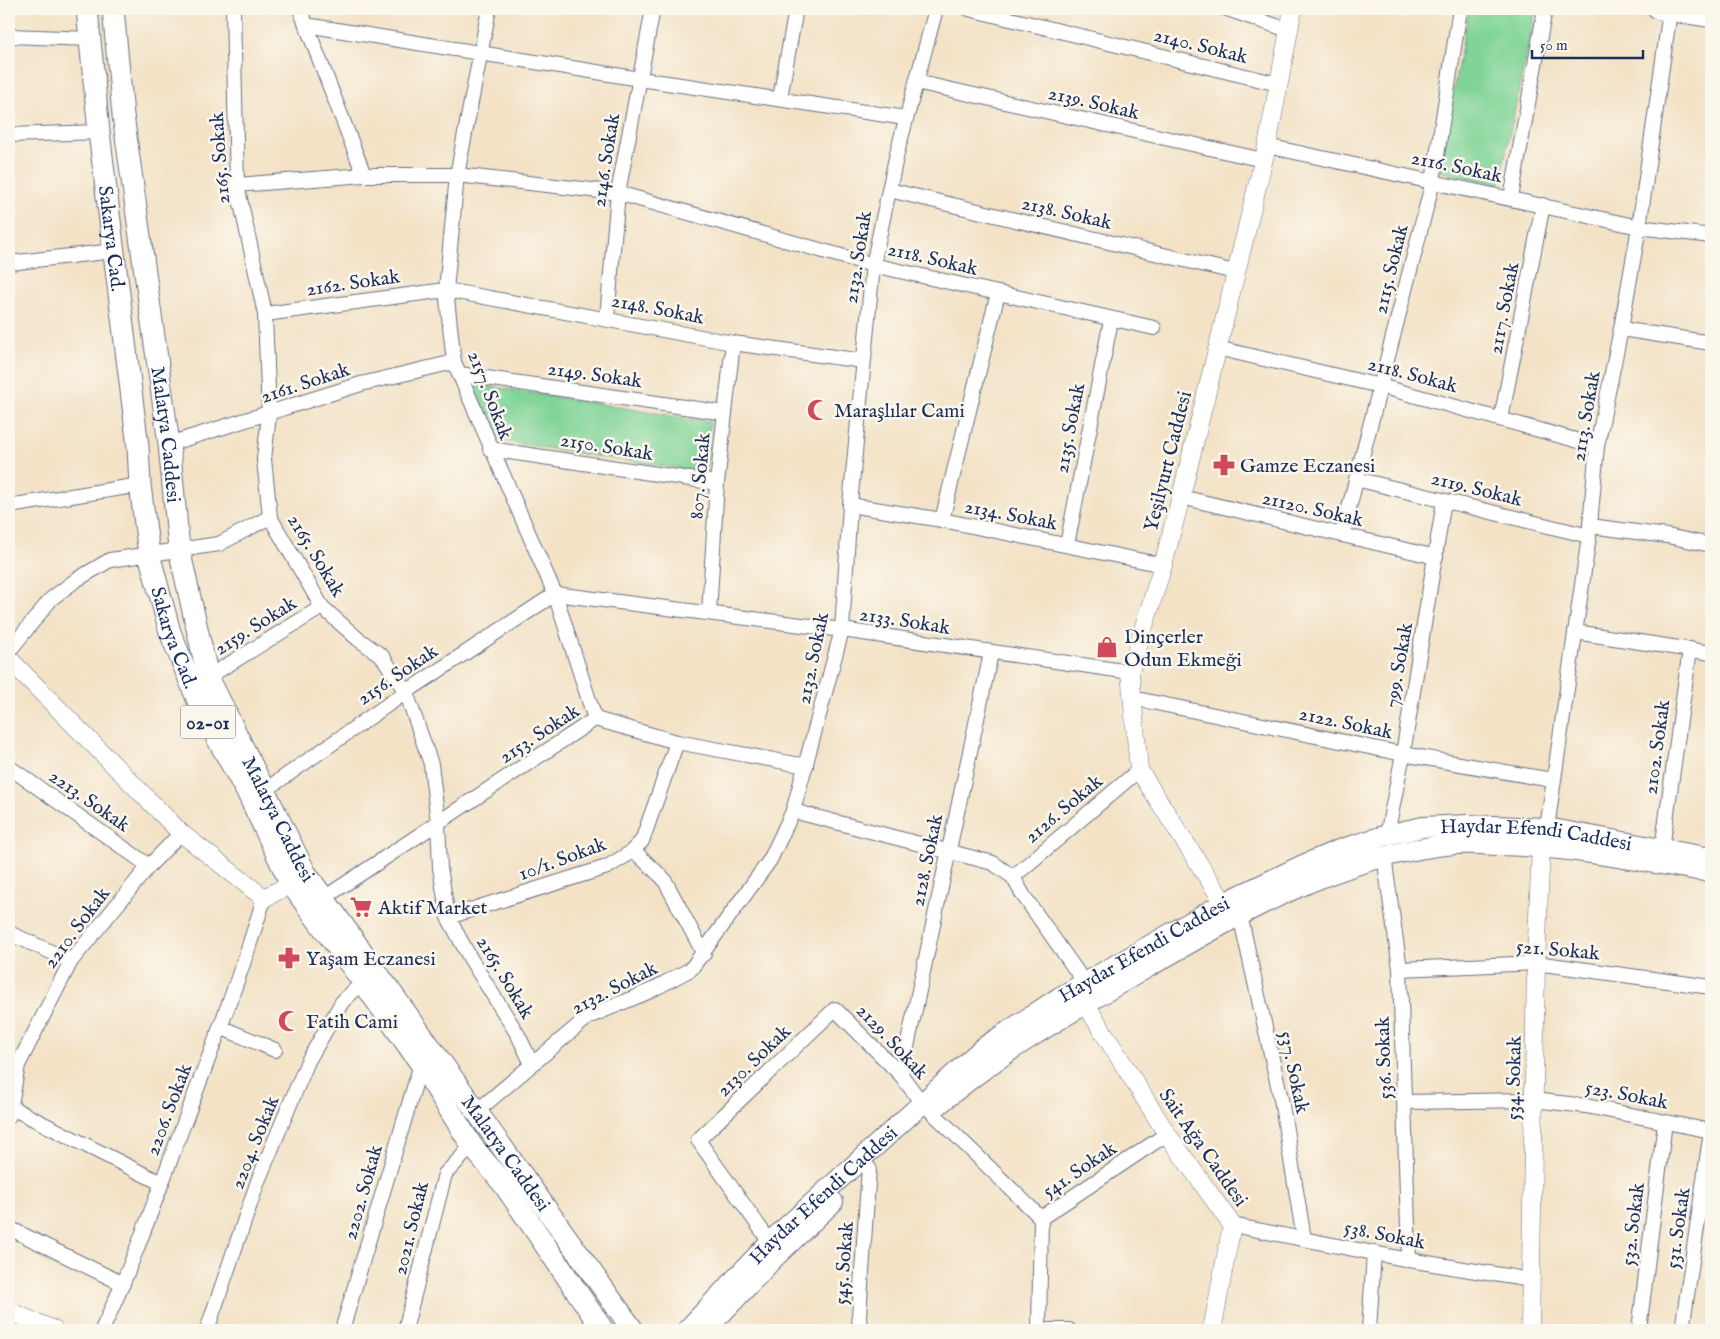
<svg xmlns="http://www.w3.org/2000/svg" width="1720" height="1339" font-family="'IM FELL English',serif">
	<rect width="100%" height="100%" fill="#fbf7ec"/>
	<filter id="ink" filterUnits="userSpaceOnUse"><feTurbulence type="fractalNoise" baseFrequency=".02" numOctaves="2"/><feDisplacementMap in="SourceGraphic" scale="10" xChannelSelector="R" yChannelSelector="G"/><feConvolveMatrix kernelMatrix="1 2 1 2 8 2 1 2 1" color-interpolation-filters="sRGB"/></filter>
	<filter id="wash" filterUnits="userSpaceOnUse"><feTurbulence type="fractalNoise" baseFrequency=".0096" numOctaves="4" result="noise"/><feDisplacementMap in="SourceGraphic" scale="20" xChannelSelector="R" yChannelSelector="G"/><feGaussianBlur stdDeviation="1.12" result="paint"/><feColorMatrix in="noise" values="0 0 0 0 0 0 0 0 0 0 0 0 0 0 0 0 0 1.4 0 .05"/><feComposite in="paint" operator="in"/></filter>
	<g filter="url(#wash)">
		<rect width="100%" height="100%" fill="#f3e2c6"/>
		<g fill="#80d497" stroke="#4e827a">
			<path d="M1469,9H1536L1499,185L1438,171Z"/>
			<path d="M470,383L710,422L706,473L495,440Z"/>
		</g>
	</g>
	<g filter="url(#ink)">
		<g fill="none" stroke-linecap="round" stroke-linejoin="round">
			<g stroke="#676e82" stroke-width="16">
				<g id="minor">
					<path d="M233,9L237,185L265,314L269,415L264,459L270,517L322,607L358,639L382,656L406,692L431,764L438,823L440,868L448,917L470,958L518,1035L532,1064"/>
					<path d="M300,9L364,175"/>
					<path d="M489,9L457,175L446,290L454,362L555,594L595,719"/>
					<path d="M969,9L1278,84"/>
					<path d="M1227,9L1288,30"/>
					<path d="M306,25L640,79L906,118"/>
					<path d="M9,36L91,39"/>
					<path d="M916,82L1263,160"/>
					<path d="M780,98L796,9"/>
					<path d="M9,135L99,132"/>
					<path d="M1267,146L1639,227L1711,236"/>
					<path d="M237,185L364,175H457L618,193L873,265L1154,328"/>
					<path d="M889,190L1235,272"/>
					<path d="M1511,198L1545,9"/>
					<path d="M9,263L114,251"/>
					<path d="M265,314L446,290L733,343L863,361"/>
					<path d="M607,318L618,193L653,9"/>
					<path d="M1621,329L1711,343"/>
					<path d="M1217,348L1380,386L1597,446"/>
					<path d="M459,374L725,413"/>
					<path d="M1501,419L1543,205"/>
					<path d="M169,444L361,384L454,362"/>
					<path d="M490,449L717,483"/>
					<path d="M1356,479L1589,536"/>
					<path d="M1181,497L1436,557"/>
					<path d="M850,505L942,520L1163,565"/>
					<path d="M9,506L140,485"/>
					<path d="M942,520L998,293"/>
					<path d="M1590,526L1667,536L1711,545"/>
					<path d="M1342,535L1433,181L1460,9"/>
					<path d="M1067,545L1111,320"/>
					<path d="M709,613L717,483L733,343"/>
					<path d="M1575,632L1711,653"/>
					<path d="M9,651L51,599L76,580L110,560L219,544L270,517"/>
					<path d="M208,677L322,607"/>
					<path d="M1132,698L1403,754L1552,780"/>
					<path d="M9,767L149,866"/>
					<path d="M264,791L406,692L555,594L842,630L1130,672"/>
					<path d="M793,811L993,863L1013,877L1023,895L1085,983"/>
					<path d="M1547,828L1589,536L1597,446L1621,329L1639,227L1670,11"/>
					<path d="M1387,835L1403,754L1444,501"/>
					<path d="M1662,849L1690,649"/>
					<path d="M633,850L664,879L704,954"/>
					<path d="M1384,856L1400,969L1409,1260"/>
					<path d="M1013,877L1139,770"/>
					<path d="M324,898L595,719L677,742L806,766"/>
					<path d="M1240,915L1281,1099L1304,1239"/>
					<path d="M448,917L607,867L630,853L642,841L677,742"/>
					<path d="M9,933L71,961"/>
					<path d="M1400,969L1536,963L1711,987"/>
					<path d="M220,1027L275,1050"/>
					<path d="M901,1075L991,653"/>
					<path d="M1404,1102L1534,1100L1586,1106L1711,1131"/>
					<path d="M12,1108L161,1183"/>
					<path d="M931,1111L1041,1218L1167,1134"/>
					<path d="M476,1112L588,1017L650,991L691,969L770,860L793,811L842,630L850,505L873,265L897,153L936,9"/>
					<path d="M9,1116L18,1065L71,961L149,866L181,833"/>
					<path d="M1232,1225L1409,1260L1531,1280"/>
					<path d="M9,1228L123,1284"/>
					<path d="M770,1242L698,1140L835,1009L901,1075L921,1102"/>
					<path d="M102,1330C133,1264 157,1195 183,1126C211,1051 241,976 264,898"/>
					<path d="M207,1330L258,1181L308,1061L342,1002L363,982"/>
					<path d="M342,1330L421,1064"/>
					<path d="M405,1330L445,1174L472,1146"/>
					<path d="M860,1330L859,1316L869,1168"/>
					<path d="M1039,1330L1041,1218"/>
					<path d="M1043,1330H1069"/>
					<path d="M1369,1330L1374,1253"/>
					<path d="M1639,1330L1665,1122"/>
					<path d="M1682,1330L1711,1131"/>
				</g>
			</g>
			<g stroke="#676e82" stroke-width="19">
				<g id="tertiary">
					<path d="M9,659L181,833L264,898L291,884"/>
					<path d="M1224,903L1139,770L1130,672L1163,565L1181,497L1267,146L1293,9"/>
					<path d="M1085,1003L1167,1134L1232,1225L1212,1330"/>
					<path d="M9,1311L54,1330"/>
					<path d="M1530,1330L1536,963L1541,845L1545,834"/>
				</g>
			</g>
			<g stroke="#676e82" stroke-width="22">
				<g id="secondary">
					<path d="M1658,9L1711,17"/>
					<path d="M937,1106C996,1055 1064,1016 1131,977C1232,918 1336,855 1454,844C1468,843 1483,844 1497,845C1569,846 1640,861 1711,872"/>
					<path id="s1" d="M687,1330L770,1242L983,1048L1060,997L1224,903L1301,866L1339,850L1387,835L1423,827L1468,825L1547,828L1711,858"/>
					<path d="M706,1330L775,1257L833,1202"/>
				</g>
			</g>
			<g stroke="#676e82" stroke-width="23">
				<g id="primary">
					<path id="s2" d="M87,9L99,132L138,447L140,485L149,554L170,632L202,711L249,796L291,884L363,982L421,1064L472,1146L505,1186L603,1330"/>
					<path id="s3" d="M113,9L123,115L169,444L179,549L208,677L305,872L633,1330"/>
				</g>
			</g>
			<use href="#minor" stroke="#fff" stroke-width="14"/>
			<use href="#tertiary" stroke="#fff" stroke-width="18"/>
			<use href="#secondary" stroke="#fff" stroke-width="20"/>
			<use href="#primary" stroke="#fff" stroke-width="21"/>
		</g>
	</g>
	<defs>
		<g id="mosque-bare" transform="scale(1.725)"><path d="M3.5-4.9A6 6 0 1 0 3.5 4.9A5 5 0 1 1 3.5-4.9Z" fill="#d1495b" stroke="#fbf7ec" stroke-width="2.5" paint-order="stroke"/></g>
		<g id="pharmacy-bare" transform="scale(1.725)"><path d="M-2-6h4v4h4v4h-4v4h-4v-4h-4v-4h4Z" fill="#d1495b" stroke="#fbf7ec" stroke-width="2.5" paint-order="stroke"/></g>
		<g id="shop-bare" transform="scale(1.725)"><path d="M-5-2.5h2.3a2.7 3.5 0 0 1 5.4 0H5L5.5 6h-11ZM-1.5-2.5h3a1.5 2.3 0 0 0-3 0Z" fill="#d1495b" stroke="#fbf7ec" stroke-width="2.5" paint-order="stroke"/></g>
		<g id="supermarket-bare" transform="scale(1.725)"><path d="M-6-5.5h2.5l.6 2H6L4.5 2H-2.5L-4.4-4H-6ZM-1.5 3.2a1.3 1.3 0 1 0 .1 0ZM3 3.2a1.3 1.3 0 1 0 .1 0Z" fill="#d1495b" stroke="#fbf7ec" stroke-width="2.5" paint-order="stroke"/></g>
	</defs>
	<g fill-rule="evenodd">
		<use href="#mosque-bare" x="818" y="410"/>
		<use href="#pharmacy-bare" x="1224" y="465"/>
		<use href="#shop-bare" x="1107" y="647"/>
		<use href="#supermarket-bare" x="361" y="907"/>
		<use href="#pharmacy-bare" x="289" y="958"/>
		<use href="#mosque-bare" x="289" y="1021"/>
	</g>
	<g text-anchor="middle" stroke-width="5" stroke-linejoin="round" paint-order="stroke">
		<rect fill="#fbf7ec" stroke="#5e6b89" stroke-width="1" x="180.5" y="705.5" width="55" height="33" rx="4"/>
		<g font-size="19" font-weight="bold" fill="#1b2f5e">
			<text x="208" y="729">02-01</text>
		</g>
		<g font-size="20" fill="#1b2f5e" stroke="#fbf7ec">
			<text transform="translate(1201 45) rotate(14)" y="7">2140. Sokak</text>
			<text transform="translate(1094 102) rotate(13)" y="7">2139. Sokak</text>
			<text transform="translate(219 158) rotate(-94)" y="7">2165. Sokak</text>
			<text transform="translate(605 160) rotate(-81)" y="7">2146. Sokak</text>
			<text transform="translate(1457 166) rotate(12)" y="7">2116. Sokak</text>
			<text transform="translate(1067 212) rotate(13)" y="7">2138. Sokak</text>
			<text dy="7" stroke="none"><textPath href="#s2" startOffset="231">Sakarya Cad.</textPath></text>
			<text transform="translate(857 257) rotate(-81)" y="7">2132. Sokak</text>
			<text transform="translate(933 258) rotate(13)" y="7">2118. Sokak</text>
			<text transform="translate(1390 269) rotate(-76)" y="7">2115. Sokak</text>
			<text transform="translate(353 282) rotate(-8)" y="7">2162. Sokak</text>
			<text transform="translate(658 308) rotate(11)" y="7">2148. Sokak</text>
			<text transform="translate(1503 308) rotate(-79)" y="7">2117. Sokak</text>
			<text transform="translate(595 374) rotate(8)" y="7">2149. Sokak</text>
			<text transform="translate(1413 374) rotate(15)" y="7">2118. Sokak</text>
			<text transform="translate(305 382) rotate(-18)" y="7">2161. Sokak</text>
			<text transform="translate(491 395) rotate(69)" y="7">2157. Sokak</text>
			<text transform="translate(1585 416) rotate(-80)" y="7">2113. Sokak</text>
			<text transform="translate(1069 428) rotate(-79)" y="7">2135. Sokak</text>
			<text dy="7" stroke="none"><textPath href="#s3" startOffset="429">Malatya Caddesi</textPath></text>
			<text transform="translate(607 446) rotate(9)" y="7">2150. Sokak</text>
			<text transform="translate(1167 461) rotate(-76)" y="7">Yeşilyurt Caddesi</text>
			<text transform="translate(699 476) rotate(-85)" y="7">807. Sokak</text>
			<text transform="translate(1477 488) rotate(14)" y="7">2119. Sokak</text>
			<text transform="translate(1313 508) rotate(13)" y="7">21120. Sokak</text>
			<text transform="translate(1011 514) rotate(11)" y="7">2134. Sokak</text>
			<text transform="translate(317 555) rotate(59)" y="7">2165. Sokak</text>
			<text transform="translate(905 620) rotate(9)" y="7">2133. Sokak</text>
			<text transform="translate(255 625) rotate(-32)" y="7">2159. Sokak</text>
			<text dy="7" stroke="none"><textPath href="#s2" startOffset="636">Sakarya Cad.</textPath></text>
			<text transform="translate(812 658) rotate(-78)" y="7">2132. Sokak</text>
			<text transform="translate(1398 665) rotate(-80)" y="7">799. Sokak</text>
			<text transform="translate(397 674) rotate(-34)" y="7">2156. Sokak</text>
			<text transform="translate(1346 722) rotate(12)" y="7">2122. Sokak</text>
			<text transform="translate(539 733) rotate(-33)" y="7">2153. Sokak</text>
			<text transform="translate(1656 747) rotate(-82)" y="7">2102. Sokak</text>
			<text transform="translate(90 800) rotate(35)" y="7">2213. Sokak</text>
			<text transform="translate(1063 808) rotate(-40)" y="7">2126. Sokak</text>
			<text dy="7" stroke="none"><textPath href="#s3" startOffset="834">Malatya Caddesi</textPath></text>
			<text dy="7" stroke="none"><textPath href="#s1" startOffset="1018">Haydar Efendi Caddesi</textPath></text>
			<text transform="translate(562 858) rotate(-20)" y="7">10/1. Sokak</text>
			<text transform="translate(926 860) rotate(-78)" y="7">2128. Sokak</text>
			<text transform="translate(76 927) rotate(-53)" y="7">2210. Sokak</text>
			<text transform="translate(1558 949) rotate(5)" y="7">521. Sokak</text>
			<text dy="7" stroke="none"><textPath href="#s1" startOffset="598">Haydar Efendi Caddesi</textPath></text>
			<text transform="translate(506 977) rotate(59)" y="7">2165. Sokak</text>
			<text transform="translate(614 987) rotate(-27)" y="7">2132. Sokak</text>
			<text transform="translate(893 1041) rotate(47)" y="7">2129. Sokak</text>
			<text transform="translate(1383 1058) rotate(-92)" y="7">536. Sokak</text>
			<text transform="translate(753 1060) rotate(-44)" y="7">2130. Sokak</text>
			<text transform="translate(1295 1072) rotate(78)" y="7">537. Sokak</text>
			<text transform="translate(1513 1078) rotate(-89)" y="7">534. Sokak</text>
			<text transform="translate(1627 1094) rotate(11)" y="7">523. Sokak</text>
			<text transform="translate(168 1109) rotate(-69)" y="7">2206. Sokak</text>
			<text transform="translate(254 1142) rotate(-68)" y="7">2204. Sokak</text>
			<text transform="translate(1204 1147) rotate(55)" y="7">Sait Ağa Caddesi</text>
			<text dy="7" stroke="none"><textPath href="#s3" startOffset="1239">Malatya Caddesi</textPath></text>
			<text transform="translate(1079 1169) rotate(-34)" y="7">541. Sokak</text>
			<text transform="translate(362 1192) rotate(-74)" y="7">2202. Sokak</text>
			<text dy="7" stroke="none"><textPath href="#s1" startOffset="192">Haydar Efendi Caddesi</textPath></text>
			<text transform="translate(1632 1224) rotate(-83)" y="7">532. Sokak</text>
			<text transform="translate(410 1228) rotate(-76)" y="7">2021. Sokak</text>
			<text transform="translate(1677 1228) rotate(-82)" y="7">531. Sokak</text>
			<text transform="translate(1385 1234) rotate(11)" y="7">538. Sokak</text>
			<text transform="translate(843 1263) rotate(-86)" y="7">545. Sokak</text>
		</g>
		<g font-size="20" fill="#1b2f5e" stroke="#fbf7ec" text-anchor="start">
			<text x="834" y="417">Maraşlılar Cami</text>
			<text x="1240" y="472">Gamze Eczanesi</text>
			<text x="1124" y="643">Dinçerler<tspan x="1124" dy="23">Odun Ekmeği</tspan></text>
			<text x="378" y="914">Aktif Market</text>
			<text x="306" y="965">Yaşam Eczanesi</text>
			<text x="306" y="1028">Fatih Cami</text>
		</g>
	</g>
	<rect width="1720" height="1339" fill="none" stroke="#fbf7ec" stroke-width="30"/>
	<path d="M1532 50v8h111v-8" fill="none" stroke="#1b2f5e" stroke-width="2.5"/>
	<text x="1540" y="50" font-size="15" fill="#1b2f5e" stroke="#fbf7ec" stroke-width="4" paint-order="stroke">50 m</text>
</svg>
